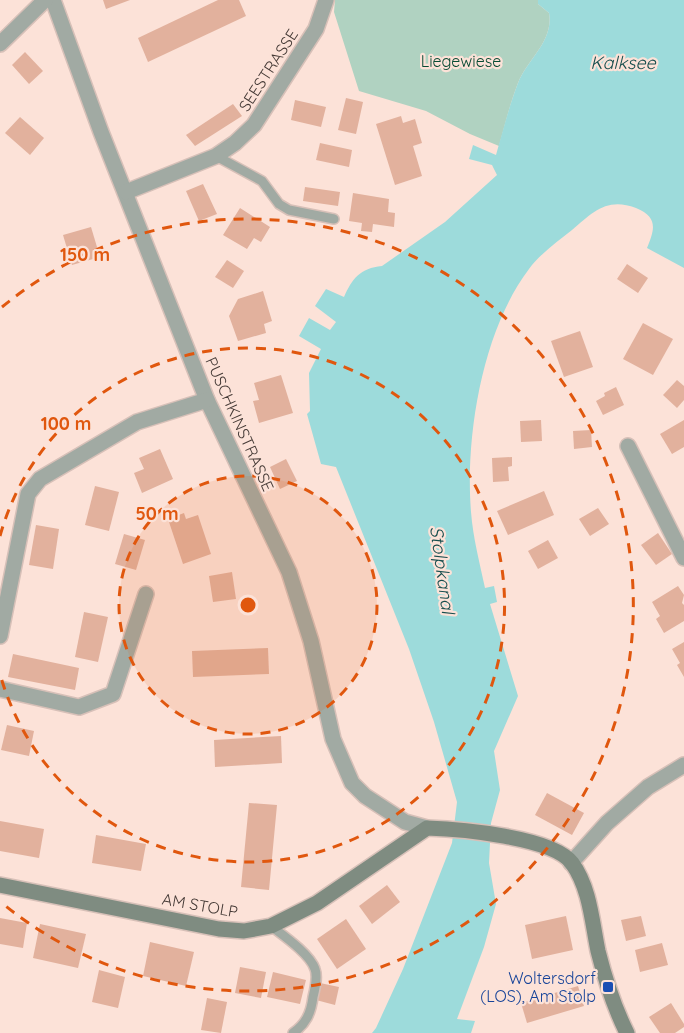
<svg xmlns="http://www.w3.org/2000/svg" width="684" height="1033" font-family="Quicksand,sans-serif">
	<rect width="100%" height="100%" fill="#fce2d8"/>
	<path fill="#b0d2c1" d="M335,0H538V4L549,13C554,41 527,60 518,83C510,103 505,125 499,146L470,134L426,111L359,91L334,12Z"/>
	<path fill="#9ddbdb" d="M538,0H684V268L647,248C655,229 658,217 636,208C607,197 593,212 572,230C558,241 540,254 529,269C482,331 465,437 471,512C473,538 480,564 485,588L494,586L497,602L490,604L518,696L494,751L500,790L491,823L489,863L496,904L484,947L457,1019L475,1021L471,1033H372L376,1028L403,969L452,843L457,802L434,722L409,649L336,467L321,464L307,414L310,411L309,373L321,349L299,336L309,318L330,330L336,322L315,306L326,289L344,297C352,279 360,268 382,266L445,222L497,175L492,165L469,159L473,145L496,155C503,131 509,106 518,83C527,60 554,41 549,13L538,4Z"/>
	<g fill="#e2b19d">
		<path d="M103,0H130L106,9Z"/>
		<path d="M218,0H239L246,16L148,62L138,38Z"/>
		<path d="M25,52L43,71L29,84L12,65Z"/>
		<path d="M346,98L363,102L356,134L338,130Z"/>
		<path d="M295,100L326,107L321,127L291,120Z"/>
		<path d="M233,104L242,116L195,146L186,135Z"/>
		<path d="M401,116L403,123L415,119L422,143L413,146L422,176L395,185L376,124Z"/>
		<path d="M20,117L44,138L30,155L5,133Z"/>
		<path d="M320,143L352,150L349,167L316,160Z"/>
		<path d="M203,184L217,214L199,221L186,191Z"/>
		<path d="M305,187L340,192L338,206L303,201Z"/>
		<path d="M353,193L389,199L388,212L395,213L394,227L373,224L372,232L361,231L362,223L349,221Z"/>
		<path d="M240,208L270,227L261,242L254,238L247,249L223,235Z"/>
		<path d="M91,227L100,257L72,265L63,235Z"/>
		<path d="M227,260L244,271L233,288L215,277Z"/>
		<path d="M627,264L648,278L638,293L617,279Z"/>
		<path d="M263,291L272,321L264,324L266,333L238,341L229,316L238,299Z"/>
		<path d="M643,323L673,339L653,375L623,359Z"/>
		<path d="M580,331L593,367L564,377L551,341Z"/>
		<path d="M281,375L293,413L259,423L253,401L259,400L254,383Z"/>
		<path d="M677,380L684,386V400L677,408L663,395Z"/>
		<path d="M616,387L624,405L603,415L596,401L605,396L604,393Z"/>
		<path d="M541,420L542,441L521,442L520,421Z"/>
		<path d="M684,420V447L672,454L660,434Z"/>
		<path d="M591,430L592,447L574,449L573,431Z"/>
		<path d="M160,449L173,479L142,493L134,473L144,469L139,458Z"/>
		<path d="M512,457V466L508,467L509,481L493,482L492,458Z"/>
		<path d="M286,459L297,481L280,489L270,467Z"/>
		<path d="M95,486L119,492L109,531L85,525Z"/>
		<path d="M544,491L554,515L508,535L497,511Z"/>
		<path d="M598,508L609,524L590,536L579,519Z"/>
		<path d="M184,513L186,519L198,515L211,554L183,564L168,519Z"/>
		<path d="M36,525L59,529L53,569L29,565Z"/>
		<path d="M658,533L672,554L656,565L641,545Z"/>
		<path d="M124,534L145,540L136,570L115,564Z"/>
		<path d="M548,540L558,558L538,569L528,551Z"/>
		<path d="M232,572L236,599L213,602L209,576Z"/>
		<path d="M678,586L684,595L682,603L684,605V621L664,633L656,619L660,616L652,602Z"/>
		<path d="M84,612L108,617L98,662L75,657Z"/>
		<path d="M684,642V677L677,665L680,663L672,649Z"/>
		<path d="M268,648L269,674L193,677L192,651Z"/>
		<path d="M13,654L79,668L75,690L8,677Z"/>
		<path d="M7,725L34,731L29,756L1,750Z"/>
		<path d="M281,736L282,763L215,767L214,740Z"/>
		<path d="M547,793L584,813L572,835L535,815Z"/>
		<path d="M249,803L277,805L269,890L241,887Z"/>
		<path d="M0,821L44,829L39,858L0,851Z"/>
		<path d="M96,835L146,844L141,871L92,863Z"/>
		<path d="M387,885L400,902L372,924L359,906Z"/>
		<path d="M566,916L573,950L532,959L525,925Z"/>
		<path d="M641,916L646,936L626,941L621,920Z"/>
		<path d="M0,918L27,923L23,948L0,944Z"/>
		<path d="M346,919L366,949L337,969L317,939Z"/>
		<path d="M40,924L86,934L78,968L33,958Z"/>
		<path d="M150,942L194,952L186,986L143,976Z"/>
		<path d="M662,943L668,965L640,972L635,950Z"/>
		<path d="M240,967L266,972L261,998L235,993Z"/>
		<path d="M99,970L125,977L118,1008L92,1002Z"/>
		<path d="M273,972L306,980L300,1004L267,997Z"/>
		<path d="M320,983L339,987L335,1005L316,1000Z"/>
		<path d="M578,986L584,1006L527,1023L521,1003Z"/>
		<path d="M207,998L227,1002L221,1033L201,1030Z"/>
		<path d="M671,1003L684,1024V1027L675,1033H660L649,1017Z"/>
	</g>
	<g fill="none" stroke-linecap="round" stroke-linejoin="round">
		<g stroke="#d7c0b8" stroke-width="12">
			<g id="lane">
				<path d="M216,156L262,181L279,204L289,210L334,219"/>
				<path d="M271,926C284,936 310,954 315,969C318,977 315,989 313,997C311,1013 306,1024 293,1033"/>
			</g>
		</g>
		<g stroke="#d7c0b8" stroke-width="18">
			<g id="street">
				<path d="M53,0L101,132L207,400L289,572L311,641L333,739L352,783L365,796L405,822L427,828"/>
				<path d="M0,44L45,0"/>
				<path d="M126,192L216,156L235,143L254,125L316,29L326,0"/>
				<path d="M628,446L684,558"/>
				<path d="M0,636L28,494L40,479L137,422L207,400"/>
				<path d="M0,689L79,707L113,694L146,594"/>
				<path d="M571,863L607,823L648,787L684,765"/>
			</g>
		</g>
		<g stroke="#d7c0b8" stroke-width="18">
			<path id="secondary" d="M0,885L219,929L244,931L271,926L317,903L427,828C459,829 553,837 572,863C590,888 592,922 598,951C605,979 614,1007 627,1033"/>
		</g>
		<use href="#lane" stroke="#a1aaa3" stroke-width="9"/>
		<use href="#street" stroke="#a1aaa3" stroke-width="15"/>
		<use href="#secondary" stroke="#7f8c81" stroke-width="15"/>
	</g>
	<circle cx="248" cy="605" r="129" fill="#e0570e" fill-opacity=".12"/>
	<g fill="none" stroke="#e0570e" stroke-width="3" stroke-dasharray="10 8">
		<circle cx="248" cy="605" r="129"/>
		<path d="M0 536A257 257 0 1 1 0 674"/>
		<path d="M2 307A386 386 0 1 1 2 903"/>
	</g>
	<rect fill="#1a4fb4" stroke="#fce2d8" stroke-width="2" x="602" y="981" width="12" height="12" rx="3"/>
	<g text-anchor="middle" stroke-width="4.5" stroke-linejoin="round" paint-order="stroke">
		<g font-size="16" fill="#084b34" stroke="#fce2d8">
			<text x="461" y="67">Liegewiese</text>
		</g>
		<g font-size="16" fill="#453a36" stroke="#fce2d8">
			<text transform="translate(268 70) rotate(-57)" y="6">SEESTRASSE</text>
			<text transform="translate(240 424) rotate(66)" y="6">PUSCHKINSTRASSE</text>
			<text transform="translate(200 905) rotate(10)" y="6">AM STOLP</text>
		</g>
		<g font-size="16" fill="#164399" stroke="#fce2d8" text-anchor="end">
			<text x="596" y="984">Woltersdorf<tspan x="596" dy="18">(LOS), Am Stolp</tspan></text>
		</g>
		<g font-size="18" font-style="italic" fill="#164d4d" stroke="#fce2d8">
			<text x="623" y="69">Kalksee</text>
			<text transform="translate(442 570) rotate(82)" y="6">Stolpkanal</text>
		</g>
	</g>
	<circle cx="248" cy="605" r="9" fill="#e0570e" stroke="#fce2d8" stroke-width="3"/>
	<g font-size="18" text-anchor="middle" font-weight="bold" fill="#e0570e" stroke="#fce2d8" stroke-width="4.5" stroke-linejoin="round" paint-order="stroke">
		<text x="85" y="261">150 m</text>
		<text x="66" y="430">100 m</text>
		<text x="157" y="520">50 m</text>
	</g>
</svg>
